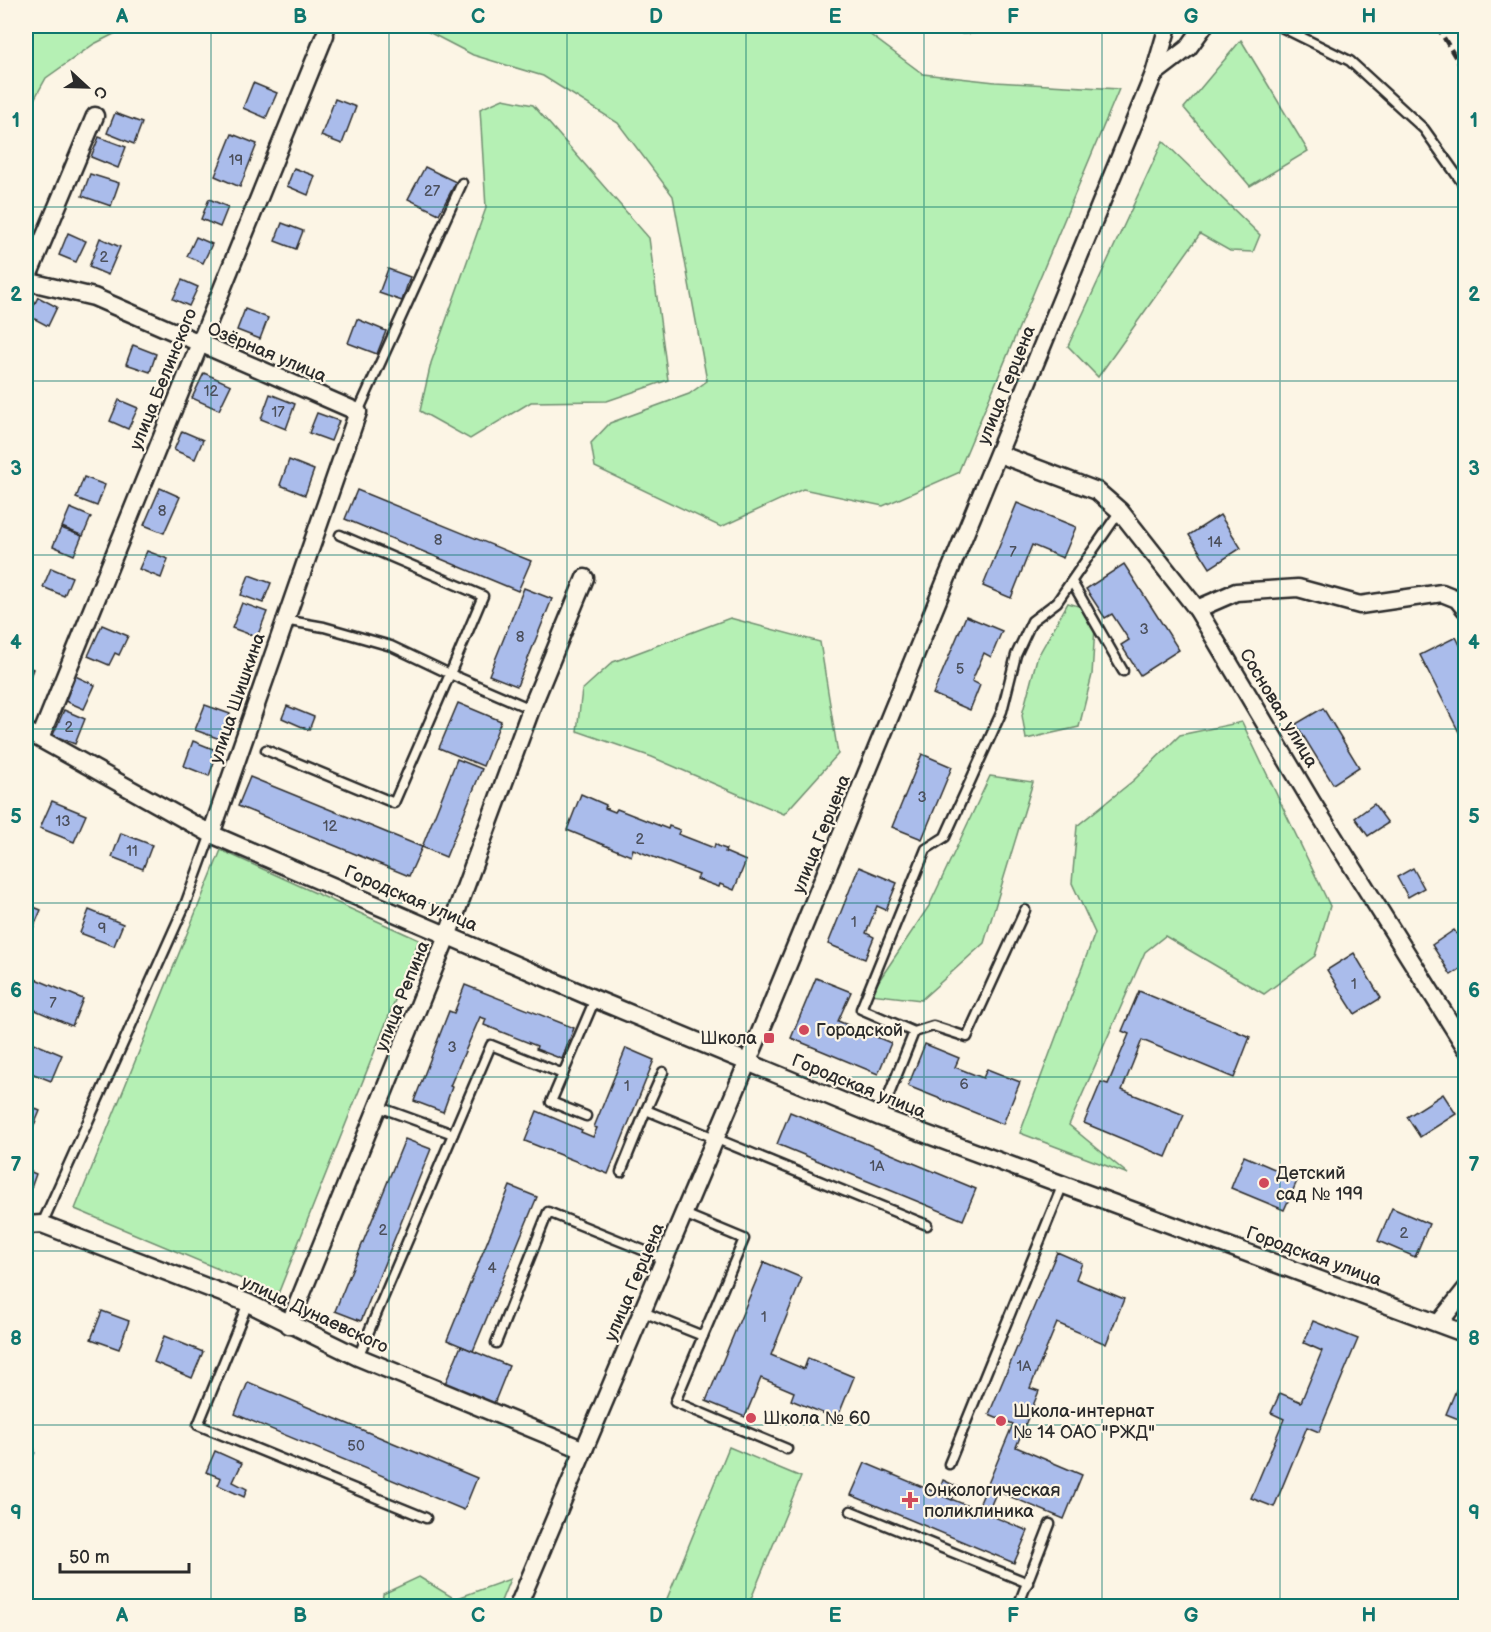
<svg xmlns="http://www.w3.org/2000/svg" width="1491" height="1632" font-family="'Balsamiq Sans',sans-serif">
	<rect width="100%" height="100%" fill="#fcf5e5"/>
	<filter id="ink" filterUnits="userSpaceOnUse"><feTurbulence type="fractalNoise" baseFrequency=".0167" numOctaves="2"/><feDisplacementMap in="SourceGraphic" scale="12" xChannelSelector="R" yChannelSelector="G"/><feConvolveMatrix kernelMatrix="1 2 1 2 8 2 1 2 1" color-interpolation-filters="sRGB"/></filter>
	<g filter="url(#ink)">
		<g fill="#b5f0b4" stroke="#708e70" stroke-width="1.5">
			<path d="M26,26H130L94,44L46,78L26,114Z"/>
			<path d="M417,26H850L865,31L923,74L995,82L1119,89L958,473L883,506L803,489L721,527L595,467L591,443L610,423L689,394L707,381L673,196L618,123L543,76L473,55Z"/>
			<path d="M952,26H1125L962,34Z"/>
			<path d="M1241,40L1308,151L1250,186L1184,108Z"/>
			<path d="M503,99L533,105L649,238L668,380L607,401L531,402L470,439L420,411L431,363L486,208L480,109Z"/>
			<path d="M1163,141L1260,235L1253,252L1230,251L1200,234L1098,377L1068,346Z"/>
			<path d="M1068,603L1096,611L1092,675L1079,727L1026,739L1022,715L1037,658Z"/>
			<path d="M730,618L820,642L838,754L784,814L652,757L577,731L582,690L613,662Z"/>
			<path d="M1242,722L1330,906L1315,956L1264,994L1165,936L1145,952L1069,1125L1128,1174L1020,1133L1095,933L1072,883L1077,826L1134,780L1180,735Z"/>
			<path d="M990,776L1033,782L984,943L921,1000L870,994L929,906Z"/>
			<path d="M221,850L419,940L278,1294L75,1209Z"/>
			<path d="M729,1447L801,1477L748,1606H664Z"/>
			<path d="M419,1577L455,1599L510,1579L499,1606H382L383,1594Z"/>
		</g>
		<path fill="#83d0e3" stroke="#608e99" stroke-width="1.5" d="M26,1383L35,1453L26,1467Z"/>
		<g fill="#aabceb" stroke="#2b2b2b" stroke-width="1.5">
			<path d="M253,83L277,93L266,118L243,108Z"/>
			<path d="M335,99L356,107L342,144L321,136Z"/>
			<path d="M115,113L142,123L134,144L107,133Z"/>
			<path d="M232,134L257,144L240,187L215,176Z"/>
			<path d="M99,137L126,147L118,168L91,157Z"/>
			<path d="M425,167L456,182L439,214L408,199Z"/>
			<path d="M294,168L315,176L308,195L287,186Z"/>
			<path d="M90,174L119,183L111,206L82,196Z"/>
			<path d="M209,199L228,207L220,227L201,219Z"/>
			<path d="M282,223L303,231L296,249L275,241Z"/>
			<path d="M68,233L86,241L76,262L59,255Z"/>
			<path d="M196,237L212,244L203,263L187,256Z"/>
			<path d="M100,238L120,247L108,275L89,267Z"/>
			<path d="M388,269L410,277L402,301L379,293Z"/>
			<path d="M182,280L198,287L189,306L173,299Z"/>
			<path d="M38,297L57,307L48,326L29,316Z"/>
			<path d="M245,309L268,318L260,339L237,330Z"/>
			<path d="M357,319L386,331L377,354L348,343Z"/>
			<path d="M133,345L156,354L150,372L126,364Z"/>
			<path d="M204,373L231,385L219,410L192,398Z"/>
			<path d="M270,394L295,404L286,429L261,419Z"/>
			<path d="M119,400L138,408L128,429L110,421Z"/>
			<path d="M317,413L339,421L331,441L309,433Z"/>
			<path d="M182,431L203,440L195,459L174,450Z"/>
			<path d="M289,460L314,470L305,495L280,485Z"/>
			<path d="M84,477L105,485L97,506L76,498Z"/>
			<path d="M160,488L180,497L164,533L144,525Z"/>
			<path d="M357,490L531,561L518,591L345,519Z"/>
			<path d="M1017,503L1076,527L1063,558L1032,545L1011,598L983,586Z"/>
			<path d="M70,508L91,517L83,536L62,527Z"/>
			<path d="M1220,515L1241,548L1210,568L1189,535Z"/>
			<path d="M61,528L82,536L74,555L53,546Z"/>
			<path d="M147,551L168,559L161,578L139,569Z"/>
			<path d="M1124,564L1179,650L1140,675L1121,645L1129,640L1112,614L1105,618L1086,589Z"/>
			<path d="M51,568L72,577L64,596L43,587Z"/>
			<path d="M249,575L271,583L263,603L241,595Z"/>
			<path d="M524,588L552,599L517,686L489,675Z"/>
			<path d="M242,603L267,612L257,637L232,628Z"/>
			<path d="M966,616L1002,631L991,657L984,653L972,681L980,685L970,710L933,694Z"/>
			<path d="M102,625L128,636L119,655L115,653L109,665L88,656Z"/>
			<path d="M1456,637L1466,657V746L1420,655Z"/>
			<path d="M26,666L33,669L26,688Z"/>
			<path d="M73,675L95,685L84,709L63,700Z"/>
			<path d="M458,703L501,721L483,766L439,748Z"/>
			<path d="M205,705L230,714L220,739L195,730Z"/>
			<path d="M287,706L314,717L309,730L282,718Z"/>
			<path d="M1323,708L1359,767L1333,784L1296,724Z"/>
			<path d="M64,710L85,719L75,744L53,735Z"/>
			<path d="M193,741L218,751L209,776L184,766Z"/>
			<path d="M922,754L952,767L922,839L892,827Z"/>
			<path d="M457,759L482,769L446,857L422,847Z"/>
			<path d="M250,777L422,847L409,876L238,806Z"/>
			<path d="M581,794L606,805L605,808L615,812L617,809L668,829L669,826L680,830L678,834L714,848L715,844L720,847L726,849L725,852L746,861L734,890L720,884L719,887L697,879L699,875L633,849L631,856L567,830Z"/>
			<path d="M52,801L86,815L74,842L40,828Z"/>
			<path d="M1374,804L1388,823L1368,836L1355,818Z"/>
			<path d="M121,833L152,845L143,869L112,857Z"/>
			<path d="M859,867L897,883L886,910L877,906L866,933L874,937L865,959L828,944Z"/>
			<path d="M1413,868L1424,888L1408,897L1397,877Z"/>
			<path d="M26,904L41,910L32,931L26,928Z"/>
			<path d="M89,910L123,924L114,946L80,933Z"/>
			<path d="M1454,930L1466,948V965L1451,975L1432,945Z"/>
			<path d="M1354,953L1381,998L1355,1014L1327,970Z"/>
			<path d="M26,975L83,999L72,1026L26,1006Z"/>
			<path d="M816,978L851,992L838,1021L891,1043L878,1074L791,1038Z"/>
			<path d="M465,985L574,1028L562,1059L536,1049L537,1046L484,1025L486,1019L480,1017L450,1086L452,1087L443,1112L414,1101L449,1011L454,1013Z"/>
			<path d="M1139,991L1250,1037L1234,1078L1142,1040L1122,1090L1184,1115L1166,1157L1084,1123L1101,1082L1108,1084L1129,1034L1122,1031Z"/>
			<path d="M26,1040L62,1055L51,1081L26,1071Z"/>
			<path d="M925,1044L959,1058L955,1067L983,1078L987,1069L1020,1082L1003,1124L908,1086Z"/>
			<path d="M626,1048L654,1060L608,1174L525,1141L537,1111L582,1130L581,1132L593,1137L597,1128L594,1127Z"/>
			<path d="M1443,1094L1456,1114L1420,1137L1407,1117Z"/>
			<path d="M26,1105L40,1111L29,1137L26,1136Z"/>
			<path d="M790,1112L976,1189L963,1220L777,1144Z"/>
			<path d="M405,1139L431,1149L361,1321L335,1311Z"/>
			<path d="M1244,1156L1298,1179L1284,1210L1231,1188Z"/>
			<path d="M26,1170L36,1174L31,1188L26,1186Z"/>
			<path d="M510,1186L537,1197L473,1351L447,1340Z"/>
			<path d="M1392,1208L1429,1224L1415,1257L1378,1241Z"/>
			<path d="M1057,1252L1082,1263L1076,1279L1124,1299L1106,1344L1057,1323L1030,1388L1039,1391L1016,1447L1082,1475L1064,1519L997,1491L987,1514L977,1510L1013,1424L989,1414Z"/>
			<path d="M764,1262L802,1278L771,1355L804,1369L808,1358L854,1377L837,1419L791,1400L794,1392L761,1378L745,1417L706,1401Z"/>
			<path d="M102,1311L129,1321L119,1349L91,1339Z"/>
			<path d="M1313,1321L1358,1339L1319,1432L1307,1427L1274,1507L1251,1498L1284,1419L1271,1413L1280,1393L1301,1402L1322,1351L1304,1343Z"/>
			<path d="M164,1336L203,1352L192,1378L154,1362Z"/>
			<path d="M461,1346L509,1366L493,1406L444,1386Z"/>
			<path d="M248,1382L477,1478L464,1510L235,1414Z"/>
			<path d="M1459,1383L1466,1385V1422L1446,1414Z"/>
			<path d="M215,1451L242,1463L233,1482L247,1489L244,1497L218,1485L221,1478L206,1472Z"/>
			<path d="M865,1463L1028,1531L1014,1563L851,1495Z"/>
			<path d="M943,1480L958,1487L952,1500L938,1494Z"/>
		</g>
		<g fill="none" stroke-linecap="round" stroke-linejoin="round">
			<g stroke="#2b2b2b" stroke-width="13">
				<g id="service">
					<path d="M1279,26L1350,61L1424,129L1466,188"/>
					<path d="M358,412L462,183"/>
					<path d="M340,535L483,596L450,674L531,709"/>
					<path d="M1072,582L1123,671"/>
					<path d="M266,750L394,803L450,674L391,646L324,627L284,620"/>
					<path d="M914,1032L933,1026L967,1037L1025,910"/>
					<path d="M663,1072L646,1110L927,1225"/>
					<path d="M563,1074L551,1102L586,1116"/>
					<path d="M379,1107L453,1134"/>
					<path d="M880,1117L914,1032L861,1009L926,849L945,837L1002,711L1016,655L1032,621L1057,602L1120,511"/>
					<path d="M621,1172L646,1110"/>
					<path d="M684,1214L744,1239L675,1402L787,1449"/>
					<path d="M42,1224L185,905L211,834"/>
					<path d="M248,1303L198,1425L426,1518"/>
					<path d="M643,1312L703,1336"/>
					<path d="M496,1343L548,1212L665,1259"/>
					<path d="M358,1357L491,1045L563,1074L595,999"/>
					<path d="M949,1464L1063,1184"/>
					<path d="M851,1511L1028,1583"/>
					<path d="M1018,1606L1050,1524"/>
				</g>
			</g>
			<g stroke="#2b2b2b" stroke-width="21">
				<g id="minor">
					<path d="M1154,74L1188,48L1204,26"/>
					<path d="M26,281L94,297L358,412L211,834"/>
					<path d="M26,281L95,116"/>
					<path d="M999,454L1097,491L1120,511L1197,609L1313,804L1466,1048"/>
					<path d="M1197,609L1236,592L1298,588L1360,605L1442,593L1457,599L1466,610"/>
					<path d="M26,731L211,834L595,999L880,1117L1466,1334"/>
					<path d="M40,738L325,35"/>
					<path d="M26,1225L42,1224L248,1303L358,1357L584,1450"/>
					<path d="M1439,1323L1466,1289"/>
					<path d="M289,1325L448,934L531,709L585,578"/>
					<path d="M518,1606L759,1035L1154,74L1168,26"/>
				</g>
			</g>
			<use href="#service" stroke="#fcf5e5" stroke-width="8"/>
			<use href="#minor" stroke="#fcf5e5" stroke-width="16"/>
			<path stroke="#2b2b2b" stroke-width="4.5" stroke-dasharray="9 4.5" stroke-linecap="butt" d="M1437,26L1466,75"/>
		</g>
	</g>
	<path fill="none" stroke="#0f766e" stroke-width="1.5" stroke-opacity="0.55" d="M211,26V1606M389,26V1606M567,26V1606M746,26V1606M924,26V1606M1102,26V1606M1280,26V1606M26,207H1466M26,381H1466M26,555H1466M26,729H1466M26,903H1466M26,1077H1466M26,1251H1466M26,1425H1466"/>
	<g fill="#d1495b" stroke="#fcf5e5" stroke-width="2">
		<circle cx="804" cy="1030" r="6"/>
		<rect x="763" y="1032" width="12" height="12" rx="3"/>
		<circle cx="1264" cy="1183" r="6"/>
		<circle cx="751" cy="1418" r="6"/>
		<circle cx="1001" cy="1421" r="6"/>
		<path d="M907 1491h6v6h6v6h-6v6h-6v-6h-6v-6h6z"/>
	</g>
	<g text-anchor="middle" stroke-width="4.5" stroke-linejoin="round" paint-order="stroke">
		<g font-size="15" fill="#4b4f5b">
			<text x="236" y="165">19</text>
			<text x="432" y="196">27</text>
			<text x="104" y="262">2</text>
			<text x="211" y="396">12</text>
			<text x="278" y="417">17</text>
			<text x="162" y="516">8</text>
			<text x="438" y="545">8</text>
			<text x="1215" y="547">14</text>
			<text x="1013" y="557">7</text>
			<text x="1144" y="634">3</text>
			<text x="520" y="642">8</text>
			<text x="960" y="674">5</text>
			<text x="69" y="732">2</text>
			<text x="922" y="802">3</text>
			<text x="63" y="826">13</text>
			<text x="330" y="831">12</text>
			<text x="640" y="844">2</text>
			<text x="132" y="856">11</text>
			<text x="854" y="927">1</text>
			<text x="102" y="933">9</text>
			<text x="1354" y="989">1</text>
			<text x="53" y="1008">7</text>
			<text x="452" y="1052">3</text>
			<text x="964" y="1089">6</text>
			<text x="627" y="1091">1</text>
			<text x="877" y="1171">1А</text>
			<text x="383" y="1235">2</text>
			<text x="1404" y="1238">2</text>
			<text x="492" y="1273">4</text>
			<text x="764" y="1322">1</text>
			<text x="1024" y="1371">1А</text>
			<text x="356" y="1451">50</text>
		</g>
		<g font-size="18" fill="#2b2b2b" stroke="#fcf5e5">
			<text transform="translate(267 352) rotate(23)" y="6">Озёрная улица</text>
			<text transform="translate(163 379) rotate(-68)" y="6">улица Белинского</text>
			<text transform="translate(1006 385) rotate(-68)" y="6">улица Герцена</text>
			<text transform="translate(237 698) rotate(-71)" y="6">улица Шишкина</text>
			<text transform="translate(1279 708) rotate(59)" y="6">Сосновая улица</text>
			<text transform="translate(821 834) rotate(-68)" y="6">улица Герцена</text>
			<text transform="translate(411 898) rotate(23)" y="6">Городская улица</text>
			<text transform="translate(402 996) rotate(-68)" y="6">улица Репина</text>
			<text transform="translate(859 1086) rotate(22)" y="6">Городская улица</text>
			<text transform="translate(1314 1256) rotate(20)" y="6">Городская улица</text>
			<text transform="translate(634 1282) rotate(-67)" y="6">улица Герцена</text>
			<text transform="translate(315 1314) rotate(25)" y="6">улица Дунаевского</text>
		</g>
		<g font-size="18" fill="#2b2b2b" stroke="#fcf5e5" text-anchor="start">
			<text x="816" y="1036">Городской</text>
			<text x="757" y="1044" text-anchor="end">Школа</text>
			<text x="1276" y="1179">Детский<tspan x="1276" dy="21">сад № 199</tspan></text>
			<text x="1013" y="1417">Школа-интернат<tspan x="1013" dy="21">№ 14 ОАО "РЖД"</tspan></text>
			<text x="763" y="1424">Школа № 60</text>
			<text x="924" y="1496">Онкологическая<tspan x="924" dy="21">поликлиника</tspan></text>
		</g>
	</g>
	<rect width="1491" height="1632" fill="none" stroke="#fcf5e5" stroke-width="66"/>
	<g transform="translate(87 87) rotate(112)" stroke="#fcf5e5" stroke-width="4.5" paint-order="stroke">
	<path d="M0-4.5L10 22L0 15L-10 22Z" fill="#2b2b2b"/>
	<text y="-9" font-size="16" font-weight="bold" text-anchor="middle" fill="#2b2b2b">С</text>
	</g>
	<path d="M60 1563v9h129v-9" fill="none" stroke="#2b2b2b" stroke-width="3"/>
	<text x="69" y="1563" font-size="18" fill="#2b2b2b" stroke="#fcf5e5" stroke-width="4.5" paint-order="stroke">50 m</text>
	<rect x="33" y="33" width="1425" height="1566" fill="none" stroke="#0f766e" stroke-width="2"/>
	<g font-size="20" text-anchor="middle" font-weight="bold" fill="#0f766e">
		<text x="122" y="23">A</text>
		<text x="300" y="23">B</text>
		<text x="478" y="23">C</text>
		<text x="656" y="23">D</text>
		<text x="835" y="23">E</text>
		<text x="1013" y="23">F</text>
		<text x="1191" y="23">G</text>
		<text x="1369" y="23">H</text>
		<text x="16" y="127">1</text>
		<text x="1474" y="127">1</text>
		<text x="16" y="301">2</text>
		<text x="1474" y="301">2</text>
		<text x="16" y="475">3</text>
		<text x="1474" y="475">3</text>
		<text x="16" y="649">4</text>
		<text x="1474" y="649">4</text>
		<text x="16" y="823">5</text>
		<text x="1474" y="823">5</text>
		<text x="16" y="997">6</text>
		<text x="1474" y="997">6</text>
		<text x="16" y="1171">7</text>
		<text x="1474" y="1171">7</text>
		<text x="16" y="1345">8</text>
		<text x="1474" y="1345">8</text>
		<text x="16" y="1519">9</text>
		<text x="1474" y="1519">9</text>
		<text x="122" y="1622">A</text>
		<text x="300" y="1622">B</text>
		<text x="478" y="1622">C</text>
		<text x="656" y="1622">D</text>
		<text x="835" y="1622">E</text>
		<text x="1013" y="1622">F</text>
		<text x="1191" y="1622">G</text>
		<text x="1369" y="1622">H</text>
	</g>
</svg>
